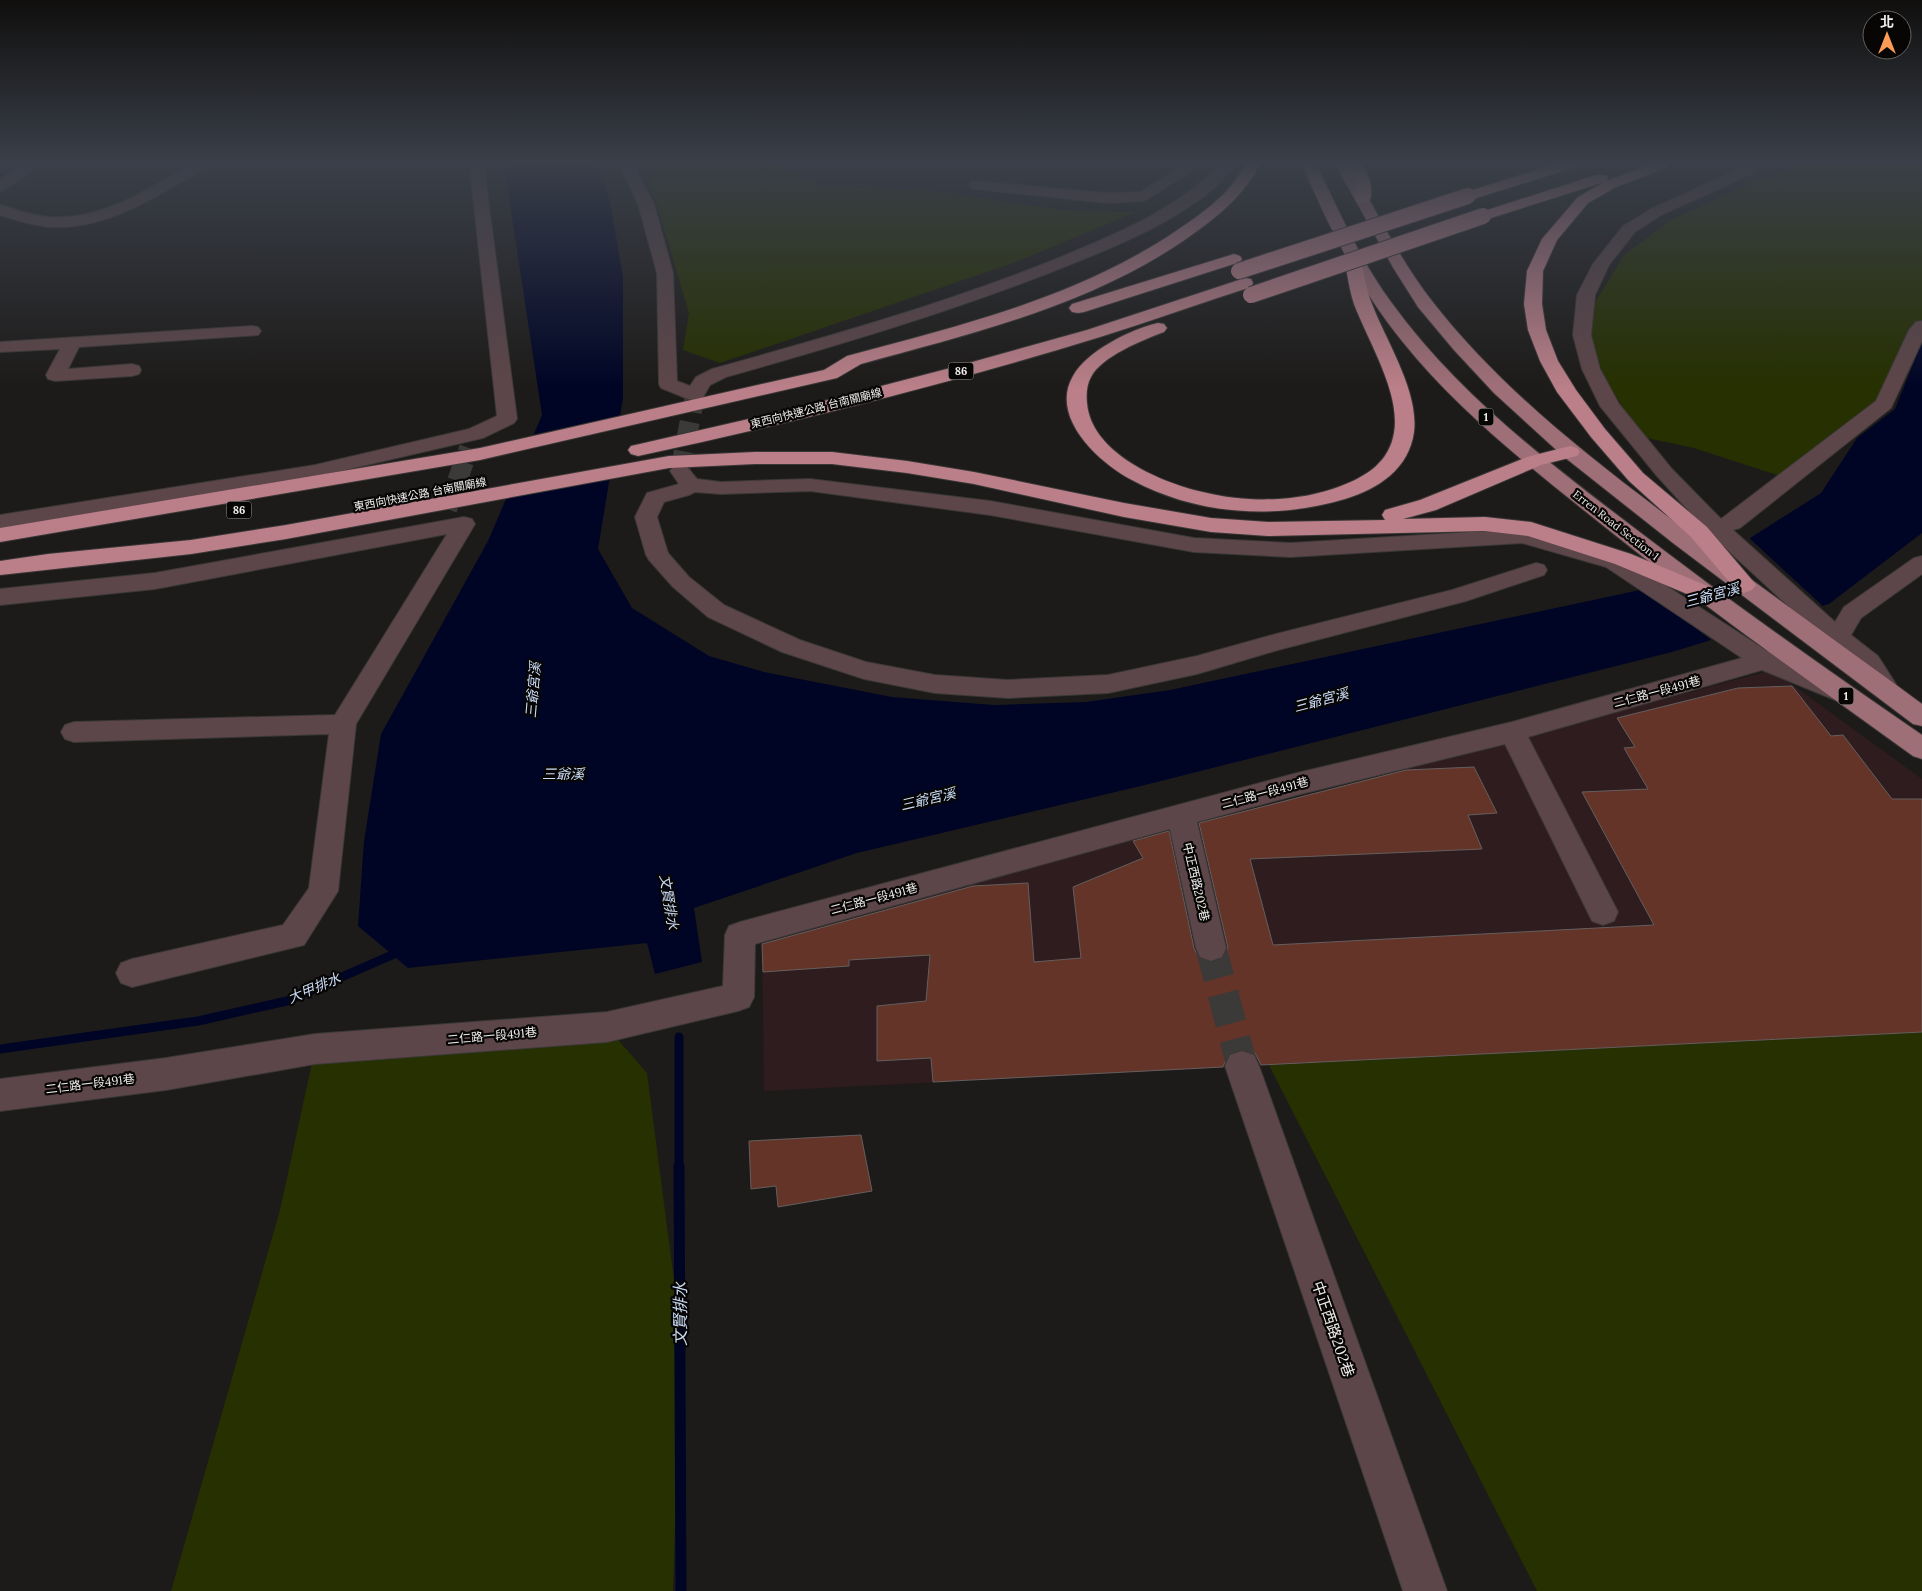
<svg xmlns="http://www.w3.org/2000/svg" width="1922" height="1591" font-family="Lora,'Noto Sans TC',serif">
	<rect width="100%" height="100%" fill="#1d1b19"/>
	<path fill="#2f1c1f" d="M1772,670L1922,779V1032L764,1091L762,939L1177,826L1207,820L1402,770Z"/>
	<g fill="#263000">
		<path d="M638,164H784L821,186L930,191L1071,211L1136,212L1016,262L720,363L683,350L689,313L648,175Z"/>
		<path d="M1794,164H1922V326L1884,404L1789,479L1694,448L1647,438L1628,416L1603,375L1590,335L1594,304L1624,255L1671,220Z"/>
		<path d="M607,1027L647,1073L681,1334L673,1591H171L280,1210L315,1049Z"/>
		<path d="M1922,1032V1591H1537L1269,1065Z"/>
	</g>
	<path fill="#000526" d="M504,164H598L610,202L623,277V398L598,549L632,608L709,656L764,672L892,697L994,705L1086,702L1170,690L1640,590L1744,542L1821,493L1857,438L1895,409L1922,342V533L1829,604L1672,652L1145,785L857,853L694,908L702,962L655,974L647,943L408,968L358,926L364,841L381,734L488,541L542,415Z"/>
	<g fill="#1d1b19">
		<path d="M622,415L612,478L503,499L531,435Z"/>
		<path d="M1748,537L1825,608L1714,642L1641,587Z"/>
	</g>
	<g fill="none" stroke-linecap="round" stroke-linejoin="round">
		<path stroke="#000526" stroke-width="4.5" d="M0,177L22,164"/>
		<g stroke="#000526" stroke-width="9">
			<path d="M679,1037V1167"/>
			<path d="M0,1049L198,1021L287,1001L401,951"/>
		</g>
		<path stroke="#000526" stroke-width="11" d="M679,1166L681,1591"/>
	</g>
	<g fill="#653429" stroke="#635f5e">
		<path d="M1792,686L1831,736L1843,735L1892,799H1922V1032L1261,1065L1255,1053L1241,1049L1228,1054L1223,1067L933,1082L931,1058L877,1061V1006L926,1001L930,955L849,960V966L763,972L762,944L973,886L1028,883L1034,962L1081,958L1073,887L1143,858L1133,841L1169,831L1194,948L1199,959L1212,963L1224,958L1228,948L1199,823L1406,770L1474,767L1497,813L1468,815L1482,849L1250,859L1273,945L1654,925L1582,792L1648,789L1624,748L1635,747L1617,718L1738,688Z"/>
		<path d="M861,1135L872,1191L778,1207L776,1186L751,1189L749,1141Z"/>
	</g>
	<g fill="none" stroke-linecap="round" stroke-linejoin="round">
		<g stroke="#3c3a39" stroke-width="20" stroke-dasharray="20 10" stroke-linecap="butt">
			<path d="M680,471L695,395"/>
			<path d="M447,509L469,448"/>
		</g>
		<path stroke="#3c3a39" stroke-width="31" stroke-dasharray="31 16" stroke-linecap="butt" d="M1211,948L1242,1066"/>
		<g stroke="#3a3837" stroke-width="2">
			<g id="minor">
				<path d="M23,164H40C37,168 4,191 0,192V179Z"/>
				<path d="M192,164H209L207,167C159,195 107,231 48,227C32,225 15,220 0,215V205C16,209 32,216 49,217C101,221 148,189 192,164Z"/>
				<path d="M466,164H481L484,168L517,419L514,423L483,438L315,477L0,529V515L315,465L469,429L497,416L470,169Z"/>
				<path d="M619,164H633L654,204L673,273L677,381L690,386L696,377L712,369C827,337 941,305 1051,261C1112,236 1175,211 1221,164H1236C1204,210 1124,243 1074,263C960,309 843,344 726,377L710,385L702,399L695,401L688,399L661,388L659,384L657,273L638,204Z"/>
				<path d="M1185,164H1202L1148,199L1143,201L1106,203L976,189L971,188L969,185L971,182L976,181L1106,193L1140,192Z"/>
				<path d="M1750,164H1769L1767,167L1661,215L1635,232L1609,265L1595,295L1591,335L1600,369L1619,404L1671,468L1721,519L1876,401L1909,330L1916,322L1922,321V341L1891,408L1740,528L1733,530L1835,622L1844,607L1914,558L1922,556V574L1861,618L1851,635L1878,656L1899,689L1895,695L1886,698L1877,695L1860,668L1813,629L1707,531L1657,476L1600,406L1582,369L1573,335L1577,295L1593,264L1623,226L1651,209Z"/>
				<path d="M252,326L258,327L261,331L258,335L79,347L68,369L132,364L139,366L141,370L139,374L132,376L55,381L48,379L46,375L60,349L0,352V342Z"/>
				<path d="M680,465L687,467L697,479L721,482L810,479L990,501L1194,538L1291,543L1523,529L1622,557L1767,651L1788,645L1797,648L1800,654L1797,660L1790,662L1849,687L1853,693L1849,699L1840,702L1762,670L1528,737L1618,912L1614,921L1603,925L1592,921L1505,744L1297,795L1197,822L1226,948L1222,957L1211,961L1200,957L1196,948L1170,829L755,944L754,997L749,1007L738,1011L607,1042L315,1064L166,1090L0,1111V1079L166,1058L315,1034L607,1012L723,986L725,935L729,926L740,922L1297,773L1512,722L1742,658L1606,567L1522,543L1291,557L1194,552L990,515L810,491L721,494L695,492L689,495L664,502L657,517L668,553L689,577L724,605L800,640L866,662L935,675L1008,680L1108,675L1197,656L1276,634L1452,590L1536,563L1544,565L1547,570L1544,575L1466,601L1278,650L1197,674L1108,693L1008,698L935,693L864,679L782,652L708,617L673,587L649,560L646,555L635,517L647,493L679,484L670,471L673,467Z"/>
				<path d="M464,517L472,519L475,524L356,724L338,891L304,945L132,987L121,983L116,973L121,963L132,959L283,925L309,888L329,734L74,742L65,739L61,732L65,725L74,722L335,715L447,534L155,589L0,605V589L155,573Z"/>
				<path d="M1242,1051L1254,1055L1259,1066L1447,1591H1403L1225,1066L1230,1055Z"/>
			</g>
		</g>
		<g stroke="#3a3837" stroke-width="2">
			<g id="major">
				<path d="M1302,164H1316C1339,211 1360,260 1391,302C1456,392 1545,460 1633,527C1727,599 1824,668 1922,735V759L1913,756C1807,680 1701,604 1600,523C1530,467 1458,411 1402,341C1359,288 1328,226 1302,164Z"/>
				<path d="M1335,164H1349C1375,208 1401,262 1432,301C1495,382 1576,447 1658,509C1744,576 1834,639 1922,704V726L1913,724L1673,543L1563,456L1494,393L1454,350L1418,307L1394,269Z"/>
			</g>
		</g>
		<g stroke="#3a3837" stroke-width="2">
			<g id="highway">
				<path d="M1246,164H1260C1243,197 1216,218 1186,239C1089,306 973,333 861,364L837,378L480,460L0,542V528L480,448L824,370L847,356C961,325 1077,298 1176,231C1203,213 1230,194 1246,164Z"/>
				<path d="M1349,164H1363C1368,175 1376,192 1368,203H1358L1355,200L1356,179Z"/>
				<path d="M1556,164H1578L1576,167L1473,199H1463L1460,196L1463,193Z"/>
				<path d="M1650,164H1670L1668,167L1616,187L1588,203L1557,240L1543,271L1542,304L1546,330L1558,361L1576,390L1605,429L1643,473L1707,527L1752,580L1756,585L1752,590L1744,593L1736,590L1691,537L1629,481L1591,437L1557,392L1540,361L1528,330L1524,304L1527,271L1542,239L1578,197L1604,182L1488,219H1478L1475,216L1478,213L1596,175H1606L1608,178L1607,181Z"/>
				<path d="M1352,251L1358,253L1360,256C1364,272 1366,289 1372,304C1386,341 1419,391 1414,432C1409,469 1378,489 1345,499C1275,520 1197,515 1132,480C1099,463 1049,417 1073,376C1087,351 1131,329 1158,323L1164,324L1167,328L1164,332C1143,340 1102,356 1091,377C1087,384 1086,394 1087,403C1091,454 1164,484 1207,493C1249,503 1300,502 1341,486C1367,476 1389,462 1394,433C1401,393 1368,341 1354,304C1349,289 1347,272 1344,256L1346,253Z"/>
				<path d="M1234,254L1240,256L1242,259L1240,262L1084,312L1078,313L1072,312L1069,308L1072,304Z"/>
				<path d="M1245,278L1251,279L1253,283L1251,287C1201,303 1151,321 1100,337C948,384 793,423 638,456L631,454L628,450L631,446L801,407L958,366L1087,330Z"/>
				<path d="M1570,446L1577,448L1580,452L1577,456L1541,465L1436,510L1403,519L1485,517L1531,522L1631,554L1715,589L1719,594L1715,599L1707,602L1699,599L1615,564L1528,536L1485,531L1268,536L1211,532L1124,517L974,484L907,473L832,464H755L669,468L286,539L191,554L0,575V561L48,554L191,540L286,525L669,456L755,452H832L907,461L974,472L1124,503L1211,518L1268,522L1385,520L1382,515L1385,510L1420,500L1527,457Z"/>
			</g>
		</g>
		<use href="#minor" fill="#5d4649" fill-rule="evenodd"/>
		<use href="#major" fill="#9f6f77" fill-rule="evenodd"/>
		<use href="#highway" fill="#ba7f88" fill-rule="evenodd"/>
		<g stroke="#3a3837" stroke-width="18" stroke-linecap="butt">
			<g id="highway-bridge">
				<path d="M1239,271L1468,196"/>
				<path d="M1251,295L1483,216"/>
			</g>
		</g>
		<use href="#highway-bridge" stroke="#ba7f88" stroke-width="16"/>
	</g>
	<linearGradient id="sky" x2="0" y2="1"><stop stop-color="#100f0e"/><stop offset="0.42" stop-color="#3a3f49"/><stop offset="1" stop-color="#3a3f49" stop-opacity="0"/></linearGradient>
	<rect width="1922" height="387" fill="url(#sky)"/>
	<g text-anchor="middle" stroke-width="4.5" stroke-linejoin="round" paint-order="stroke">
		<g fill="#070605" stroke="#a9a8a7" stroke-width="1">
			<rect x="948.5" y="362.5" width="25" height="17" rx="4"/>
			<rect x="1478.5" y="408.5" width="15" height="17" rx="4"/>
			<rect x="226.5" y="501.5" width="25" height="17" rx="4"/>
			<rect x="1838.5" y="687.5" width="15" height="17" rx="4"/>
		</g>
		<g font-size="11" font-weight="bold" fill="#efedec">
			<text x="961" y="375">86</text>
			<text x="1486" y="421">1</text>
			<text x="239" y="514">86</text>
			<text x="1846" y="700">1</text>
		</g>
		<g font-size="11" fill="#efedec" stroke="#070605">
			<text transform="translate(816 408) rotate(-14)" y="4">東西向快速公路 台南關廟線</text>
			<text transform="translate(420 494) rotate(-11)" y="4">東西向快速公路 台南關廟線</text>
			<text transform="translate(1616 525) rotate(38)" y="4">Erren Road Section 1</text>
		</g>
		<g font-size="12" fill="#efedec" stroke="#070605">
			<text transform="translate(1657 692) rotate(-15)" y="4">二仁路一段491巷</text>
			<text transform="translate(1265 793) rotate(-15)" y="4">二仁路一段491巷</text>
			<text transform="translate(1196 882) rotate(77)" y="4">中正西路202巷</text>
			<text transform="translate(874 899) rotate(-15)" y="4">二仁路一段491巷</text>
			<text transform="translate(492 1036) rotate(-5)" y="4">二仁路一段491巷</text>
			<text transform="translate(90 1084) rotate(-7)" y="4">二仁路一段491巷</text>
		</g>
		<g font-size="14" font-style="italic" fill="#cbddf8" stroke="#070605">
			<text transform="translate(1712 595) rotate(-15)" y="5">三爺宮溪</text>
			<text transform="translate(533 690) rotate(-85)" y="5">三爺宮溪</text>
			<text transform="translate(1321 700) rotate(-15)" y="5">三爺宮溪</text>
			<text x="563" y="779">三爺溪</text>
			<text transform="translate(928 799) rotate(-13)" y="5">三爺宮溪</text>
			<text transform="translate(669 902) rotate(81)" y="5">文賢排水</text>
			<text transform="translate(314 988) rotate(-23)" y="5">大甲排水</text>
		</g>
		<g font-size="15" fill="#efedec" stroke="#070605">
			<text transform="translate(1333 1329) rotate(71)" y="5">中正西路202巷</text>
		</g>
		<g font-size="16" font-style="italic" fill="#cbddf8" stroke="#070605">
			<text transform="translate(680 1314) rotate(-90)" y="6">文賢排水</text>
		</g>
	</g>
	<g transform="translate(1887 35)"><circle r="24" fill="#070605" stroke="#646261"/>
	<path d="M0-4L9 19L0 12L-9 19Z" fill="#fd9c56"/>
	<text y="-8" font-size="14" font-weight="bold" text-anchor="middle" fill="#efedec">北</text>
	</g>
</svg>
